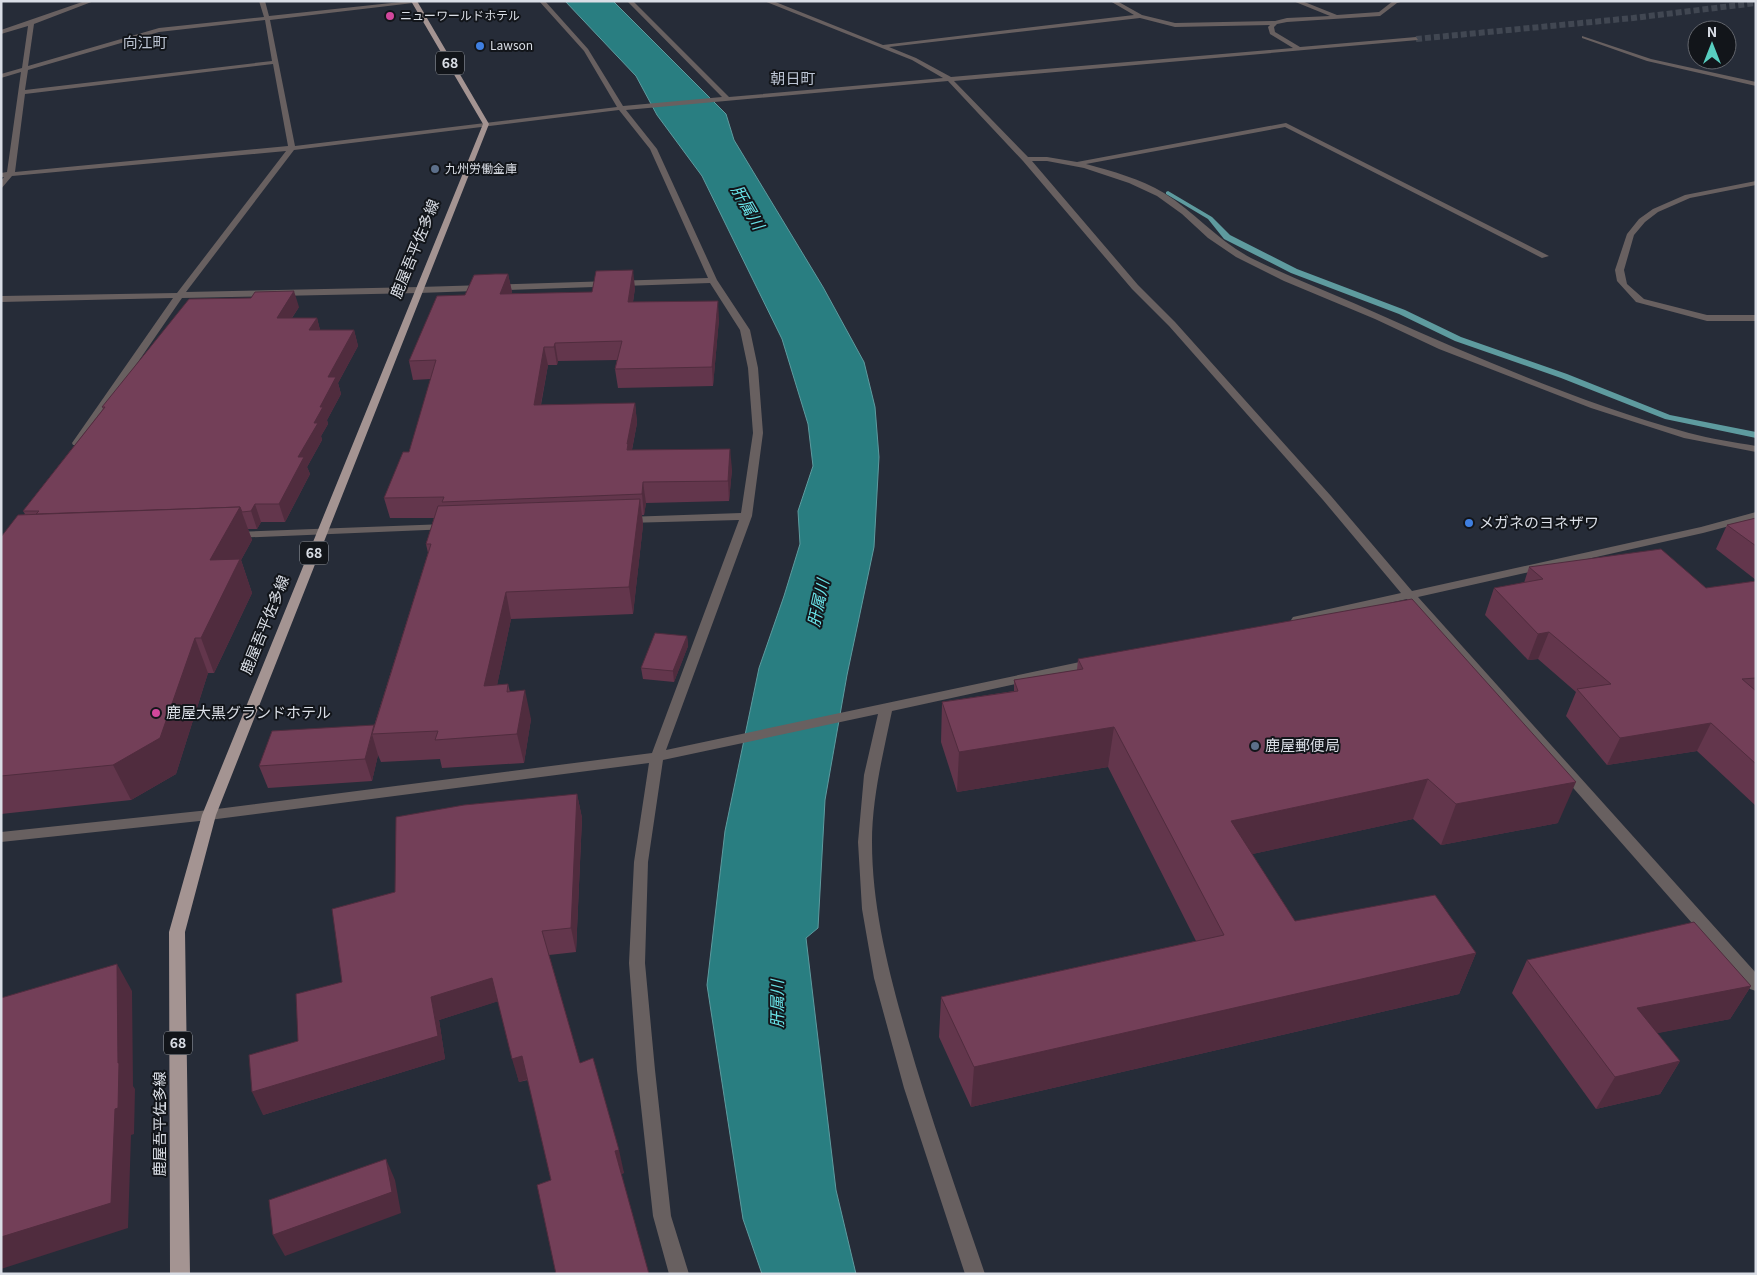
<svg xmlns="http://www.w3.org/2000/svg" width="1757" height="1275" font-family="Georgia,'Noto Sans JP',serif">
	<rect width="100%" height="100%" fill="#262c38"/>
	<path fill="#297e81" stroke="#5e9b9f" d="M565,1H613L726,114L734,140L823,287L864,362L875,407L879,457L874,547L847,675L825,800L818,928L806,938L836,1190L856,1274H762L743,1219L707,985L725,831L759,668L784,596L800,544L798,511L813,466L808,424L782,339L702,176L657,115L636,76Z"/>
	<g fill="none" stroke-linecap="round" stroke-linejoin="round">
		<path fill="#5e9b9f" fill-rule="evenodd" d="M1168,191L1212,217L1230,235L1297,269L1405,310L1461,337L1567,374L1670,415L1756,432V438L1665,419L1561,378L1455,341L1399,314L1291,273L1224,239L1208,219L1166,194V192Z"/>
		<path stroke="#414752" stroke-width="6" stroke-dasharray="6 3" stroke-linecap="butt" d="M1416,39L1633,18L1756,3"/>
		<g fill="#686060" fill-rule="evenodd">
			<path d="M85,1H94L34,24L28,66L159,28L264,17L259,1H265L269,16L410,1H430L270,20L295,146L617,107L584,51L539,1H545L588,49L623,106L722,97L627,1H633L729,97L943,78L912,60L764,1H773L883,45L1134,15L1110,1H1117L1142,15L1175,23L1275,21L1287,18L1330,16L1293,1H1302L1337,15L1379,12L1393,1H1404L1397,3L1380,16L1287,22L1277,24L1274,27L1275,32L1300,47L1416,37L1418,40L954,81L1028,157H1047L1077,162L1286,123L1549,256L1542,258L1285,127L1086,164C1112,171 1141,179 1164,193C1195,212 1218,241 1251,258C1294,279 1339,296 1383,316C1482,360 1584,404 1689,433C1711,439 1734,442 1756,446V452L1684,438L1591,408L1439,349L1375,319L1284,281L1236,257L1208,238L1182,214L1157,196L1129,183L1084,168L1047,161H1032L1138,285L1175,322L1331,496L1412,591L1701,527L1756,512V519L1703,533L1418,597L1756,973V991L1750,989L1407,599L1297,624L1293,623L1291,620L1293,617L1401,593L1323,500L1169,326L1132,289L1023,161L948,81L626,110L657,149L717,280L750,330L758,368L763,433L752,516L666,750L1094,659L1100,663L1094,667L892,711C883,754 872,798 872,842C872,908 889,973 907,1036C930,1116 958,1195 985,1274H965L904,1088L874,978L862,909L858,842L864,775L878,714L663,760L648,862L645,963L655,1070L671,1216L689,1274H669L653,1216L637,1070L629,963L634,862L649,763L209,820L1,842V832L209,810L652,753L739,520L626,523L620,520L626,517L741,513L753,433L748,368L740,330L710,283L419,293L182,298L81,445H73L72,443L173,298L1,302V296L177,293L286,151L12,176L1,189V181L4,177H1V173L7,172L21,72L1,78V74L22,68L28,26L1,34V30ZM1140,18L1175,27L1270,25L1268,27L1270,34L1293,48L951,77L916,58L889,47ZM265,20L272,61L25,90L28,70L159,32ZM273,64L288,146L15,172L25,94ZM619,110L650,149L708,278L419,287L186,292L294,150Z"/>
			<path d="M1582,36L1651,59L1756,82V86L1647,61L1582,38Z"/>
			<path d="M1756,181V185L1690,198L1658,212L1645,222L1634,235L1624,270L1627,284L1644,299L1707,315H1756V321H1707L1636,302L1617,281L1615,270L1627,234L1639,219L1653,209L1685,195Z"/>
			<path d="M446,524L452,527L450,529L234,538L228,535L234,532Z"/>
		</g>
		<path fill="#a49492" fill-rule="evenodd" d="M411,1H417L489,124L216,815L185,932L190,1274H170L169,932L202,815L483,124Z"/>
	</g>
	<g fill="#63364c">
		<path d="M508,274L512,292L511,294L592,292L635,288L633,302L719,319L713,386L618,388L615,369L617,360L558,361L557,365H548L541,405L635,403L637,423L632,450L732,469L729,501L646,503L644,515H642L643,525L633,614L511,619L497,685L508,684L510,692L531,719L524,763L442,768L440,759L381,762L378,755L372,781L268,788L259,766L374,726L428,553L426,544L434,518H390L384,498L409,452L431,379L413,380L409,361L465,295Z"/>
		<path d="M299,307L292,318H317L320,330H354L358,346L338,383L341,394L327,420L328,424L321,436L322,440L307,467L310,474L285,522H261L257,529H248L252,540L241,560L252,593L214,673H208L176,774L131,800L1,814V537L25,514L23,511L103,409L102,407Z"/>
		<path d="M1756,518V580L1716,549L1727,525Z"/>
		<path d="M1529,567L1706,588L1756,581V806L1697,751L1607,765L1566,716L1576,692L1538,659L1528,660L1485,615L1494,588L1524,583Z"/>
		<path d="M687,636L688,646L674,682L643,679L641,668Z"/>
		<path d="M1078,659L1558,823L1441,845L1413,819L1252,854L1295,921L1476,953L1459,994L971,1107L939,1037L941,997L1196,941L1108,767L957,792L941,742L942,702L1014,691V680L1077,670Z"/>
		<path d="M577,794L582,818L576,952L549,955L580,1063L624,1173L621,1174L551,1180L528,1080L519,1082L498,1001L439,1020L445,1059L263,1115L298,1041L342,982L395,892Z"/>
		<path d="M1527,960L1751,986L1730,1019L1657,1033L1680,1061L1660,1094L1596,1109L1512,993Z"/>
	</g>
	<g fill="#502c3e">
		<path d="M633,270L635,288L630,321L628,302Z"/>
		<path d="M508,274L512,292L503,312L500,294Z"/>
		<path d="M294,291L299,307L281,334L277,318Z"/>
		<path d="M718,301L719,319L713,386L712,367Z"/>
		<path d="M317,318L321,334L309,330Z"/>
		<path d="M354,330L358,346L338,383L341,394L327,420L328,424L321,436L322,440L307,467L310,474L285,522L279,504L298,457L314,423L328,377Z"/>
		<path d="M555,343L558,361L557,365L554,347Z"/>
		<path d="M544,347L548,365L537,424L534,405Z"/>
		<path d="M635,403L637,423L630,459V470L627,444Z"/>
		<path d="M730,449L732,469L729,501L728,481Z"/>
		<path d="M643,482L646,503L644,515L642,494Z"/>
		<path d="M640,499L643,525L633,614L629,587Z"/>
		<path d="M255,504L261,522L257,529L251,511Z"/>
		<path d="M240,507L252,540L241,560L252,593L214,673L201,638L210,560Z"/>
		<path d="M506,592L511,619L491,714L484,686Z"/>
		<path d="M1549,632L1538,659L1528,660L1538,634Z"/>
		<path d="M687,636L688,646L674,682L673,671Z"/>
		<path d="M195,638L208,673L176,774L131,800L113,765Z"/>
		<path d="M525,690L531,719L524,763L517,734Z"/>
		<path d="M1711,723L1697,751L1607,765L1620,738Z"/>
		<path d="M1114,727L1108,767L957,792L959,752Z"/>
		<path d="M372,734L378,755L372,781L365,759Z"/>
		<path d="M1428,779L1413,819L1221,861L1231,821Z"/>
		<path d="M1576,782L1558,823L1441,845L1456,804Z"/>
		<path d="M577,794L582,818L576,952L571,928Z"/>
		<path d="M1476,953L1459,994L971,1107L974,1067Z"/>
		<path d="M117,964L132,991L133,1086L135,1089L134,1134L131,1135L128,1228L1,1269V1237L115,1109L118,1063Z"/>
		<path d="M492,978L499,1001L439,1020L445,1059L263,1115L252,1092L431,997Z"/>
		<path d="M1751,986L1730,1019L1618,1041L1637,1008Z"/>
		<path d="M522,1056L528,1079L519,1082L512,1059Z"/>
		<path d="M1680,1061L1660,1094L1596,1109L1615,1077Z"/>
		<path d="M619,1150L624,1173L620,1174L615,1151Z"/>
		<path d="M386,1159L395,1180L401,1213L285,1256L273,1235Z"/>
	</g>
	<g fill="#733f58" stroke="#502c3e">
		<path d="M633,270L628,302L718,301L712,367L615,369L622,341L555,343L554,347H544L534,405L635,403L627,444H628L627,450L730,449L728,481L643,482L642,494L442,502L444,497L384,498L403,452H409L436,360L409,361L437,296L465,295L474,275L495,274H508L500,294L592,292L596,271Z"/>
		<path d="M294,291L277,318H317L309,330H354L328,377H336L320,407H323L314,423H318L298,457H304L279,504H255L251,511L242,512L240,507L36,514L39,511H23L105,407H102L189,299L251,298L255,292Z"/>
		<path d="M640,499L629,587L506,592L484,686L508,684L507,692L525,690L517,734L435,740L438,731L372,734L431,544H426L438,506Z"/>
		<path d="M240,507L210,560L240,559L201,638H195L160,738L113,765L1,776V537L18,515Z"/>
		<path d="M1756,518V546L1727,525Z"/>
		<path d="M1661,549L1706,588L1756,581V678L1742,679L1756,691V764L1711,723L1620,738L1577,689L1611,684L1549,632L1538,634L1494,588L1543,579L1529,567Z"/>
		<path d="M1412,599L1576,782L1456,804L1428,779L1231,821L1295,921L1435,895L1476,953L974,1067L941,997L1224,935L1114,727L959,752L942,702L1018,691L1014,680L1083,669L1078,659Z"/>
		<path d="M655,633L687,636L673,671L641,668Z"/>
		<path d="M374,725L365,759L259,766L272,731Z"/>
		<path d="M577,794L571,928L542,931L580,1063L593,1058L619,1150L615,1151L649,1274H556L537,1185L551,1180L522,1056L512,1059L492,978L431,997L438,1036L252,1092L249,1055L298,1041L296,994L342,982L332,909L395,892L396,817L464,805Z"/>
		<path d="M1694,922L1751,986L1637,1008L1680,1061L1615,1077L1527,960Z"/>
		<path d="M117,964L118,1063H119L118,1108L115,1109L111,1203L1,1237V998Z"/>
		<path d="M386,1159L392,1192L273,1235L269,1200Z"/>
	</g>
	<g fill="#d1479c" stroke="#12151a" stroke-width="2">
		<circle cx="390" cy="16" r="5"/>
		<circle cx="156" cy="713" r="5"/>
	</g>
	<g fill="#3f7fe0" stroke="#12151a" stroke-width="2">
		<circle cx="480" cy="46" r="5"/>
		<circle cx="1469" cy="523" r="5"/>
	</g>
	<g fill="#5c6f8a" stroke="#12151a" stroke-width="2">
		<circle cx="435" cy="169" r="5"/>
		<circle cx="1255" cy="746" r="5"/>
	</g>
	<g text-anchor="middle" stroke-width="4" stroke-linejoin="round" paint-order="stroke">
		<g font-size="12" fill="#dadee6" stroke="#12151a" text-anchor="start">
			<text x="400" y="20">ニューワールドホテル</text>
			<text x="490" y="50">Lawson</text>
			<text x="445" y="173">九州労働金庫</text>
		</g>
		<g fill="#12151a" stroke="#9ea2a9" stroke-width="1">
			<rect x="436" y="51.5" width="28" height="23" rx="4"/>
			<rect x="300" y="541.5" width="28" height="23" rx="4"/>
			<rect x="164" y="1031.5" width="28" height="23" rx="4"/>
		</g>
		<g font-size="14" font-weight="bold" fill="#dadee6">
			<text x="450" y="68">68</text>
			<text x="314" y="558">68</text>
			<text x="178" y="1048">68</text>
		</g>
		<g font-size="15" fill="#bcc4d3" stroke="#12151a">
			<text x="145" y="48">向江町</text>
			<text x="793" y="84">朝日町</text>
		</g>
		<g font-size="15" fill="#dadee6" stroke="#12151a">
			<text transform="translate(415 249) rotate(-68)" y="5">鹿屋吾平佐多線</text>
			<text transform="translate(265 625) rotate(-68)" y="5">鹿屋吾平佐多線</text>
			<text transform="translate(160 1124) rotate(-90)" y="5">鹿屋吾平佐多線</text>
		</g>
		<g font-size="15" fill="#dadee6" stroke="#12151a" text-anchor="start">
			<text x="1479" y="528">メガネのヨネザワ</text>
			<text x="166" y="718">鹿屋大黒グランドホテル</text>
			<text x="1265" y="751">鹿屋郵便局</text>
		</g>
		<g font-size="16" font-style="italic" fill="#69e3e8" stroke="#12151a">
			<text transform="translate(748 207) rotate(60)" y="6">肝属川</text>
			<text transform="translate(818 603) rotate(-78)" y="6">肝属川</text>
			<text transform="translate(777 1004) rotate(-90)" y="6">肝属川</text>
		</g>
	</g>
	<rect width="1757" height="1275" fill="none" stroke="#dadee6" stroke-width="5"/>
	<g transform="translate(1712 45)"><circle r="24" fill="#12151a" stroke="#62656c"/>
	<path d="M0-4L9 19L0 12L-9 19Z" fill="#58cec0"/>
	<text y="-8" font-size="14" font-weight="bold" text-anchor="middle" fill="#dadee6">N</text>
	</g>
</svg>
